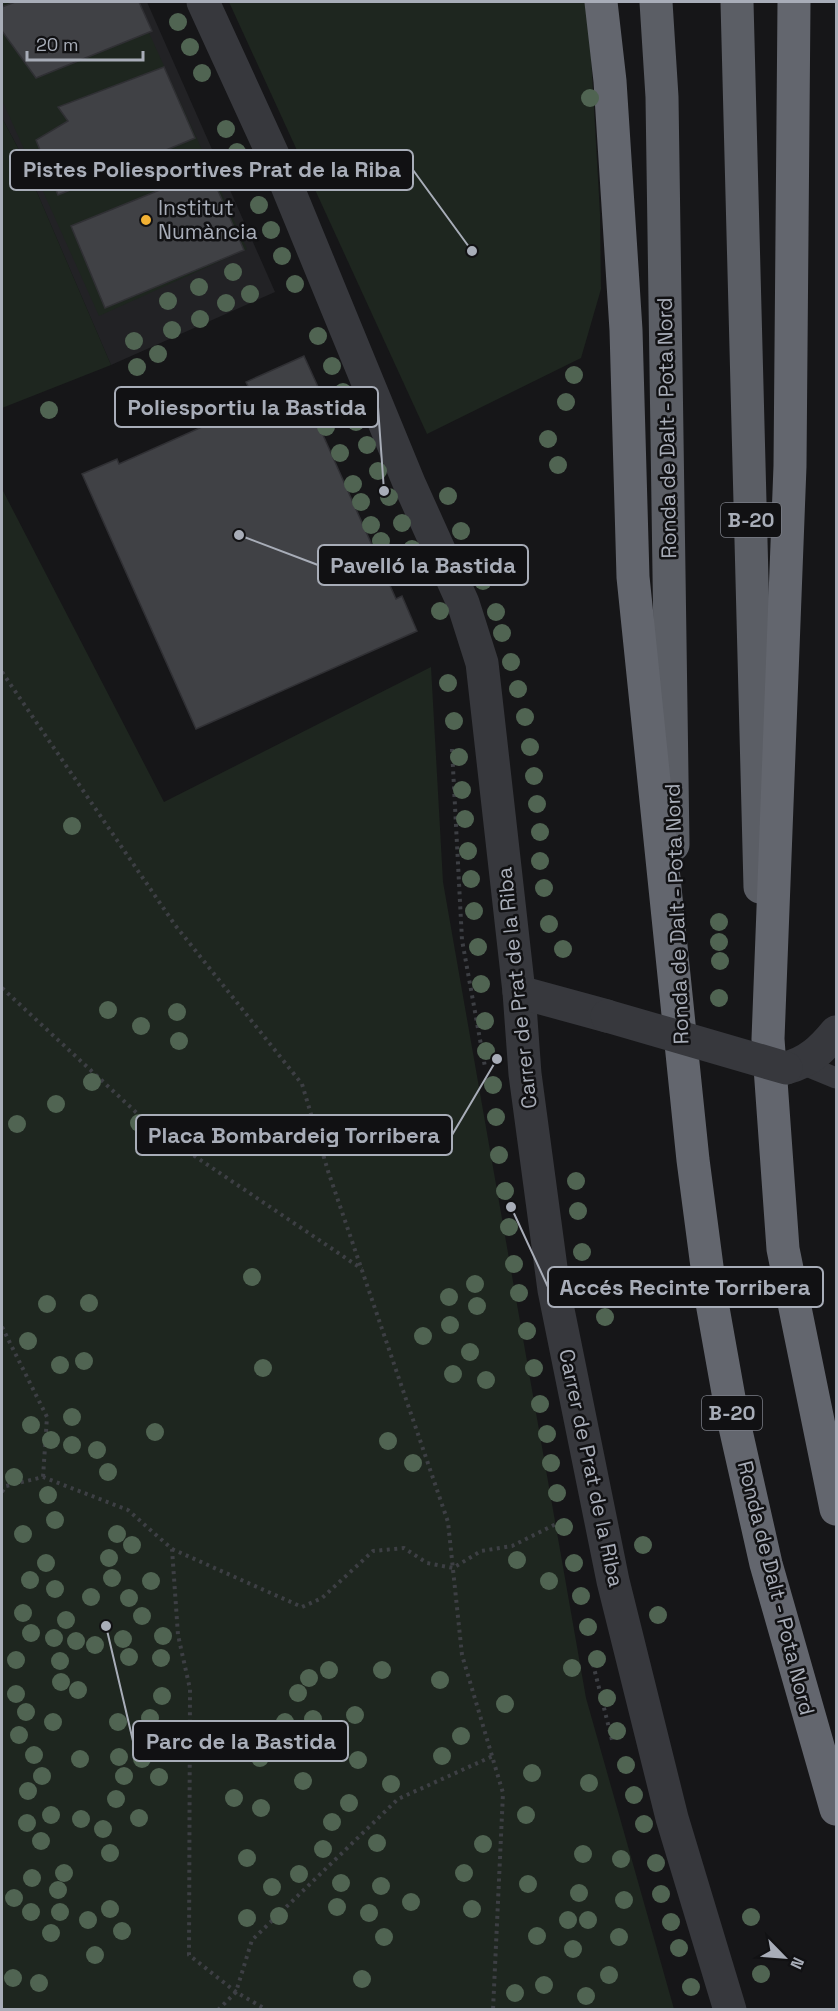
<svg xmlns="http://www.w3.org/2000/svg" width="838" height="2011" font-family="'Space Grotesk',sans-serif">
	<rect width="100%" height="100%" fill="#161618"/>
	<path fill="#222225" d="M2,2H147L275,292L111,365L18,148L2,118Z"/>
	<g fill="#1e261f">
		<path d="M2,2H135L247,249L99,316L2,100Z"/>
		<path d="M229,2H588L600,214L601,289L581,358L427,434Z"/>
		<path d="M2,118L18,148L111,365L2,408Z"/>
		<path d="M2,489L164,802L431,667L443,882L586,1698L674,2009H2Z"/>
	</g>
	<g fill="#404145" stroke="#303034" stroke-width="1.5">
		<path d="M15,2H139L152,31L36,78L2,31V7Z"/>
		<path d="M164,67L195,138L58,195L36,140L68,121L58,107Z"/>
		<path d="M209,170L244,250L105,308L71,226Z"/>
		<path d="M304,356L329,411L315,417L396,599L402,596L417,631L196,729L82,474L117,459L119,464L256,403L246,382Z"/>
	</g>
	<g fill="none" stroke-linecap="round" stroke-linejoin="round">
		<g stroke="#3d3f44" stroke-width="4" stroke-dasharray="3 4.5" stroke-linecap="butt">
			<path d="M2,672L175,925L302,1084L328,1171L448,1522L462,1655L503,1793L493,2010"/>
			<path d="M452,749L462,940L485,1067"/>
			<path d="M2,988L153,1128L362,1269"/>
			<path d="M2,1327L47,1417L43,1477"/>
			<path d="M2,1492L6,1486L43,1477L128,1510L172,1549L178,1635L190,1689L189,1955L236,1992L267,2010"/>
			<path d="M172,1549L302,1607L322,1598L373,1551L404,1548L427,1563L453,1568L481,1551L512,1546L564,1520"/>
			<path d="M593,1664L613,1744"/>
			<path d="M218,2010L236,1992L252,1940L398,1799L493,1756"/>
		</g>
		<path stroke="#37383d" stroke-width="21" d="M802,1064L836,1078"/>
		<g stroke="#37383d" stroke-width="33">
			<path d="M203,2L285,181L409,483L463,603L482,663L519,992L525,1074L554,1290L613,1581L672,1818L730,2010"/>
			<path d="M519,992L607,1016"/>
			<path d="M786,1068C809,1062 822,1049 836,1032"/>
		</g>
		<g stroke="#5b5e65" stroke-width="33">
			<path d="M656,2L662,97L673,845"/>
			<path d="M737,2L760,887"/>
		</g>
		<g stroke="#63666e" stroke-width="33">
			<path d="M601,2L610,81L626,330L633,577L693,1160L711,1297L731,1409L766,1564L836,1809"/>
			<path d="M794,2L790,466L768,1039L783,1249L836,1509"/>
		</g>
		<path stroke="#37383d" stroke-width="33" d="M607,1016L786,1068"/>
	</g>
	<g fill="#506452">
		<circle cx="178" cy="22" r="9"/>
		<circle cx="190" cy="47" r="9"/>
		<circle cx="202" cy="73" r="9"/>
		<circle cx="590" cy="98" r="9"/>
		<circle cx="226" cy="129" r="9"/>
		<circle cx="237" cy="152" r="9"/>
		<circle cx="259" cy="205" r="9"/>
		<circle cx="271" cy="230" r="9"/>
		<circle cx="282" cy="256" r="9"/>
		<circle cx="233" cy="272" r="9"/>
		<circle cx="295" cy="284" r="9"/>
		<circle cx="199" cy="287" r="9"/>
		<circle cx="250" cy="294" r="9"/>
		<circle cx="168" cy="301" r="9"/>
		<circle cx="226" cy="303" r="9"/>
		<circle cx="200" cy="319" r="9"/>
		<circle cx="172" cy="330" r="9"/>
		<circle cx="318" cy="336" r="9"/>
		<circle cx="134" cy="341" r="9"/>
		<circle cx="158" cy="354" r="9"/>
		<circle cx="332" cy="366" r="9"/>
		<circle cx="137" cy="367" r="9"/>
		<circle cx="574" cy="375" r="9"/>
		<circle cx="343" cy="392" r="9"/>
		<circle cx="566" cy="402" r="9"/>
		<circle cx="49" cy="410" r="9"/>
		<circle cx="356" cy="422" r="9"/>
		<circle cx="326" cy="427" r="9"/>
		<circle cx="548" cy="439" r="9"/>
		<circle cx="367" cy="445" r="9"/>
		<circle cx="340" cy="453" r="9"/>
		<circle cx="558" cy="465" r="9"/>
		<circle cx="378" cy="471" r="9"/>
		<circle cx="353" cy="484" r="9"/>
		<circle cx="448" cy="496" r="9"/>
		<circle cx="389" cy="497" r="9"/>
		<circle cx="361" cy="502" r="9"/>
		<circle cx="402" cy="523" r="9"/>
		<circle cx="371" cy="525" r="9"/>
		<circle cx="461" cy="531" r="9"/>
		<circle cx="381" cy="541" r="9"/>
		<circle cx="412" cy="549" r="9"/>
		<circle cx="473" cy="554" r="9"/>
		<circle cx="483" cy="581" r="9"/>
		<circle cx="440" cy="611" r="9"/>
		<circle cx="496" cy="612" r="9"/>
		<circle cx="502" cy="633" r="9"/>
		<circle cx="511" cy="662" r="9"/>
		<circle cx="448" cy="683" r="9"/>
		<circle cx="518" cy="689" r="9"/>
		<circle cx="525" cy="717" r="9"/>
		<circle cx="454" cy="721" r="9"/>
		<circle cx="530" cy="747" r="9"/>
		<circle cx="459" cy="757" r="9"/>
		<circle cx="534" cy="776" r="9"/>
		<circle cx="462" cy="790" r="9"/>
		<circle cx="537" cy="804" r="9"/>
		<circle cx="465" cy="819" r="9"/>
		<circle cx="72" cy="826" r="9"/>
		<circle cx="540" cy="832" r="9"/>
		<circle cx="468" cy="851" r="9"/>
		<circle cx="540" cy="861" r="9"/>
		<circle cx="471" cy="879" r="9"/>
		<circle cx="544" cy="888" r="9"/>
		<circle cx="474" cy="911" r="9"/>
		<circle cx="719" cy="922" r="9"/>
		<circle cx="549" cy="924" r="9"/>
		<circle cx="719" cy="942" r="9"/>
		<circle cx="478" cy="947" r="9"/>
		<circle cx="563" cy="949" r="9"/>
		<circle cx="720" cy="961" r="9"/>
		<circle cx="481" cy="984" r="9"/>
		<circle cx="719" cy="998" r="9"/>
		<circle cx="108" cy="1010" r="9"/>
		<circle cx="177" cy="1012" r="9"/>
		<circle cx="485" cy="1021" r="9"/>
		<circle cx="141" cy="1026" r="9"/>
		<circle cx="179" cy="1041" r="9"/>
		<circle cx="486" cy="1051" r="9"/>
		<circle cx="92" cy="1082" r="9"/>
		<circle cx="493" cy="1085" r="9"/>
		<circle cx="56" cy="1104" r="9"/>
		<circle cx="496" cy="1117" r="9"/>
		<circle cx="139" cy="1123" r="9"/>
		<circle cx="17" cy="1124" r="9"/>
		<circle cx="499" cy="1155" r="9"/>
		<circle cx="576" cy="1181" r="9"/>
		<circle cx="505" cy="1191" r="9"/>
		<circle cx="578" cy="1211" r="9"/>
		<circle cx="509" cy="1227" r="9"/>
		<circle cx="582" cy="1252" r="9"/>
		<circle cx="514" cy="1264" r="9"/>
		<circle cx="252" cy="1277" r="9"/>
		<circle cx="475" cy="1284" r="9"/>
		<circle cx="519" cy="1293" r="9"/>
		<circle cx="449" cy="1297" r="9"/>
		<circle cx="89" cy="1303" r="9"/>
		<circle cx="47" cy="1304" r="9"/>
		<circle cx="477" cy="1306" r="9"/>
		<circle cx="605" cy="1317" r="9"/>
		<circle cx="450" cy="1325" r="9"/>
		<circle cx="527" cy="1331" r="9"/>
		<circle cx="423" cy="1336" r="9"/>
		<circle cx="28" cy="1341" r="9"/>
		<circle cx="470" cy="1352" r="9"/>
		<circle cx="84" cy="1361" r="9"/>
		<circle cx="60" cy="1365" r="9"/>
		<circle cx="263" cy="1368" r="9"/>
		<circle cx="534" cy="1368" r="9"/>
		<circle cx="453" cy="1374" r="9"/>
		<circle cx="486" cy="1380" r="9"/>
		<circle cx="540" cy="1404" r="9"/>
		<circle cx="72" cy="1417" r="9"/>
		<circle cx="31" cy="1425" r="9"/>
		<circle cx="155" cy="1432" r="9"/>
		<circle cx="547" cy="1434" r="9"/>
		<circle cx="51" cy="1440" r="9"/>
		<circle cx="388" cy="1441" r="9"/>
		<circle cx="72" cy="1445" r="9"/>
		<circle cx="97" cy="1450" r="9"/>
		<circle cx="413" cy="1463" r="9"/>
		<circle cx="551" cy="1463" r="9"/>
		<circle cx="108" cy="1472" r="9"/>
		<circle cx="14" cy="1477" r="9"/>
		<circle cx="557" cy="1493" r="9"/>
		<circle cx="48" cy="1495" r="9"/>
		<circle cx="55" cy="1520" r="9"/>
		<circle cx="564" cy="1527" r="9"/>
		<circle cx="23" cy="1534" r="9"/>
		<circle cx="117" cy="1534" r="9"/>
		<circle cx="132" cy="1545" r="9"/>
		<circle cx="643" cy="1545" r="9"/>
		<circle cx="109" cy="1558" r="9"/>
		<circle cx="517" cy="1560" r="9"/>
		<circle cx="46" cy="1563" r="9"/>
		<circle cx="574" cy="1563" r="9"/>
		<circle cx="112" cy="1578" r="9"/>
		<circle cx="30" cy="1580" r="9"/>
		<circle cx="151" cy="1581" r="9"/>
		<circle cx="549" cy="1581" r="9"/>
		<circle cx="55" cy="1589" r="9"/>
		<circle cx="581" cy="1596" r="9"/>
		<circle cx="91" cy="1597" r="9"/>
		<circle cx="129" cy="1598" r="9"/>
		<circle cx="23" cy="1613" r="9"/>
		<circle cx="658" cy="1615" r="9"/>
		<circle cx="142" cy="1616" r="9"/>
		<circle cx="66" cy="1620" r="9"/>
		<circle cx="588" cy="1627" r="9"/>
		<circle cx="31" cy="1633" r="9"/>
		<circle cx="163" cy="1636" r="9"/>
		<circle cx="54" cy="1638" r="9"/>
		<circle cx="123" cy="1639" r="9"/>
		<circle cx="76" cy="1641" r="9"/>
		<circle cx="95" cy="1645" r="9"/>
		<circle cx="129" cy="1657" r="9"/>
		<circle cx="161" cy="1658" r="9"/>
		<circle cx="597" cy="1659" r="9"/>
		<circle cx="16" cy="1660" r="9"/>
		<circle cx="60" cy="1661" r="9"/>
		<circle cx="572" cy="1668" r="9"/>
		<circle cx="329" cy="1670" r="9"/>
		<circle cx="382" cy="1670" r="9"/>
		<circle cx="309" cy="1678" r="9"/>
		<circle cx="440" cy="1680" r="9"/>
		<circle cx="61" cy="1682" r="9"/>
		<circle cx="78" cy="1690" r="9"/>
		<circle cx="298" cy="1693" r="9"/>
		<circle cx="16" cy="1694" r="9"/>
		<circle cx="162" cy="1696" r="9"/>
		<circle cx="607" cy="1698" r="9"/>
		<circle cx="505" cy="1704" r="9"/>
		<circle cx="26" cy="1712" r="9"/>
		<circle cx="355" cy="1715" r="9"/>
		<circle cx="150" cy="1718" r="9"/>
		<circle cx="313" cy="1719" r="9"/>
		<circle cx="53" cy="1722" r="9"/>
		<circle cx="118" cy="1722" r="9"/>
		<circle cx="285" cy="1722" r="9"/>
		<circle cx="617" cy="1731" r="9"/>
		<circle cx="19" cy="1735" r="9"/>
		<circle cx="461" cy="1736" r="9"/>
		<circle cx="34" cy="1755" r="9"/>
		<circle cx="442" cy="1756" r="9"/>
		<circle cx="119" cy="1757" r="9"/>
		<circle cx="260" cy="1758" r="9"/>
		<circle cx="80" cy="1759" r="9"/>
		<circle cx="142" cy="1759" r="9"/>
		<circle cx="358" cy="1760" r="9"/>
		<circle cx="626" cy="1765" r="9"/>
		<circle cx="532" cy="1773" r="9"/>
		<circle cx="42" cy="1776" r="9"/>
		<circle cx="124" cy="1776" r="9"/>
		<circle cx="159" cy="1777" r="9"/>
		<circle cx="303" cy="1781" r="9"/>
		<circle cx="589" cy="1783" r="9"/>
		<circle cx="391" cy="1784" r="9"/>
		<circle cx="28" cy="1791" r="9"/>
		<circle cx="634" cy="1795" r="9"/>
		<circle cx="234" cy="1798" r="9"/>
		<circle cx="116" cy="1799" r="9"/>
		<circle cx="349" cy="1803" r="9"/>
		<circle cx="261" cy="1808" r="9"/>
		<circle cx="51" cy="1815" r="9"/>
		<circle cx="526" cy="1815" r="9"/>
		<circle cx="139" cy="1818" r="9"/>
		<circle cx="81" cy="1819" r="9"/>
		<circle cx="332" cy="1822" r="9"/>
		<circle cx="27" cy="1823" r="9"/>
		<circle cx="644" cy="1824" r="9"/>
		<circle cx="103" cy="1829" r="9"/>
		<circle cx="41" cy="1841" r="9"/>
		<circle cx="377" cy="1843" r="9"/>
		<circle cx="483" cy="1844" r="9"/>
		<circle cx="323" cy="1849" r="9"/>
		<circle cx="110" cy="1853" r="9"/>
		<circle cx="583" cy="1854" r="9"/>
		<circle cx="247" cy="1858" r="9"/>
		<circle cx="621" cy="1859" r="9"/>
		<circle cx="656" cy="1863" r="9"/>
		<circle cx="64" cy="1873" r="9"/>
		<circle cx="464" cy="1873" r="9"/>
		<circle cx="299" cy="1874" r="9"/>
		<circle cx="32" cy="1878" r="9"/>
		<circle cx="341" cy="1883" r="9"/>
		<circle cx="528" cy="1884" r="9"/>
		<circle cx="381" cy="1886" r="9"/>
		<circle cx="272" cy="1887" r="9"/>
		<circle cx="58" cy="1890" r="9"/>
		<circle cx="579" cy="1893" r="9"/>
		<circle cx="661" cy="1894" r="9"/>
		<circle cx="14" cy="1898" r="9"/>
		<circle cx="624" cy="1900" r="9"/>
		<circle cx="411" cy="1902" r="9"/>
		<circle cx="337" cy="1907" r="9"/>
		<circle cx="110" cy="1909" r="9"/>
		<circle cx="472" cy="1909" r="9"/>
		<circle cx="31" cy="1912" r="9"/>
		<circle cx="60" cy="1912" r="9"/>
		<circle cx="369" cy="1913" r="9"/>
		<circle cx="279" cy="1916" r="9"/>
		<circle cx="751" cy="1917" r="9"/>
		<circle cx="247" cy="1918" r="9"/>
		<circle cx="88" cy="1920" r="9"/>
		<circle cx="568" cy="1920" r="9"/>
		<circle cx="588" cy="1920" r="9"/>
		<circle cx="671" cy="1922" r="9"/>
		<circle cx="122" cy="1931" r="9"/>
		<circle cx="51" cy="1933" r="9"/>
		<circle cx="537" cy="1936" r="9"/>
		<circle cx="384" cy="1937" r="9"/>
		<circle cx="619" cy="1937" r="9"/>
		<circle cx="679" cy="1948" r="9"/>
		<circle cx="573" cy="1949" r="9"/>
		<circle cx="95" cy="1955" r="9"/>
		<circle cx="761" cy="1974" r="9"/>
		<circle cx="609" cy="1975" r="9"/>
		<circle cx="13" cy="1978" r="9"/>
		<circle cx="362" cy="1979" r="9"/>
		<circle cx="39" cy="1983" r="9"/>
		<circle cx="544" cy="1985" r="9"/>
		<circle cx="691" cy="1987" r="9"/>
		<circle cx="515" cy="1993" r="9"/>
		<circle cx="586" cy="1996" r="9"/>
	</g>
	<circle fill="#f2b134" stroke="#111113" stroke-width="2" cx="146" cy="220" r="6"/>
	<g text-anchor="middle" stroke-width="5" stroke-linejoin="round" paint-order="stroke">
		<g fill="#111113" stroke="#7b7e86" stroke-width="1.5">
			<rect x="721" y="503" width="60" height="34" rx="4.5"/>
			<rect x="702" y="1396" width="60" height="34" rx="4.5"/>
		</g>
		<g font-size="20" font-weight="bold" fill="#a8adb8">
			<text x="751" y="527">B-20</text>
			<text x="732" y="1420">B-20</text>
		</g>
		<g font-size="21" fill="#a8adb8" stroke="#111113" text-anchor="start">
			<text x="158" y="215">Institut<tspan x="158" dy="24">Numància</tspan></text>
		</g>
		<g font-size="21" fill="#a8adb8" stroke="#111113">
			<text transform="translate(667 428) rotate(-91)" y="7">Ronda de Dalt - Pota Nord</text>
			<text transform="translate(677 914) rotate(-92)" y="7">Ronda de Dalt - Pota Nord</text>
			<text transform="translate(517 988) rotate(-96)" y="7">Carrer de Prat de la Riba</text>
			<text transform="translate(591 1468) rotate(78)" y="7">Carrer de Prat de la Riba</text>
			<text transform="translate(776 1588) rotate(76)" y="7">Ronda de Dalt - Pota Nord</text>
		</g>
	</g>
	<path fill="none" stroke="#a8adb8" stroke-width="2" d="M472 251L413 170M384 491L378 407M239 535L318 565M497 1059L452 1135M511 1207L548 1287M106 1626L133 1741"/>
	<g fill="#a8adb8" stroke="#111113" stroke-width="2">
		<circle cx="472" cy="251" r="6"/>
		<circle cx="384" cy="491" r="6"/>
		<circle cx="239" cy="535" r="6"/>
		<circle cx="497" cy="1059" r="6"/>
		<circle cx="511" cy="1207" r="6"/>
		<circle cx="106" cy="1626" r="6"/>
	</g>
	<g fill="#111113" stroke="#a8adb8" stroke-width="2">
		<rect x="10" y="150" width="403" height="40" rx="6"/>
		<rect x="115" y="387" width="263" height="40" rx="6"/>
		<rect x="318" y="545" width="210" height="40" rx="6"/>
		<rect x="136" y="1115" width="316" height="40" rx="6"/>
		<rect x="548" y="1267" width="275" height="40" rx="6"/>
		<rect x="133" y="1721" width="215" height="40" rx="6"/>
	</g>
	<g font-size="22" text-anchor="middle" font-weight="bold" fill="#a8adb8">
		<text x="212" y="177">Pistes Poliesportives Prat de la Riba</text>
		<text x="247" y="415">Poliesportiu la Bastida</text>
		<text x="423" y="573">Pavelló la Bastida</text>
		<text x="294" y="1143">Placa Bombardeig Torribera</text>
		<text x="685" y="1295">Accés Recinte Torribera</text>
		<text x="241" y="1749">Parc de la Bastida</text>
	</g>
	<rect width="838" height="2011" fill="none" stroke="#a8adb8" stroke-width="6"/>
	<g transform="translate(784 1957) rotate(115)" stroke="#111113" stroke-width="4.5" paint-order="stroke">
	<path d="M0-4.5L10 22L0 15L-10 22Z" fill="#a8adb8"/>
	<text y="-9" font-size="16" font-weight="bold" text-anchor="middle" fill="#a8adb8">N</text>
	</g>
	<path d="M27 51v9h116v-9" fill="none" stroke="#a8adb8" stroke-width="3"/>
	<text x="36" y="51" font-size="18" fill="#a8adb8" stroke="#111113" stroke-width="4.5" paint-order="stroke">20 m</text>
</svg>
